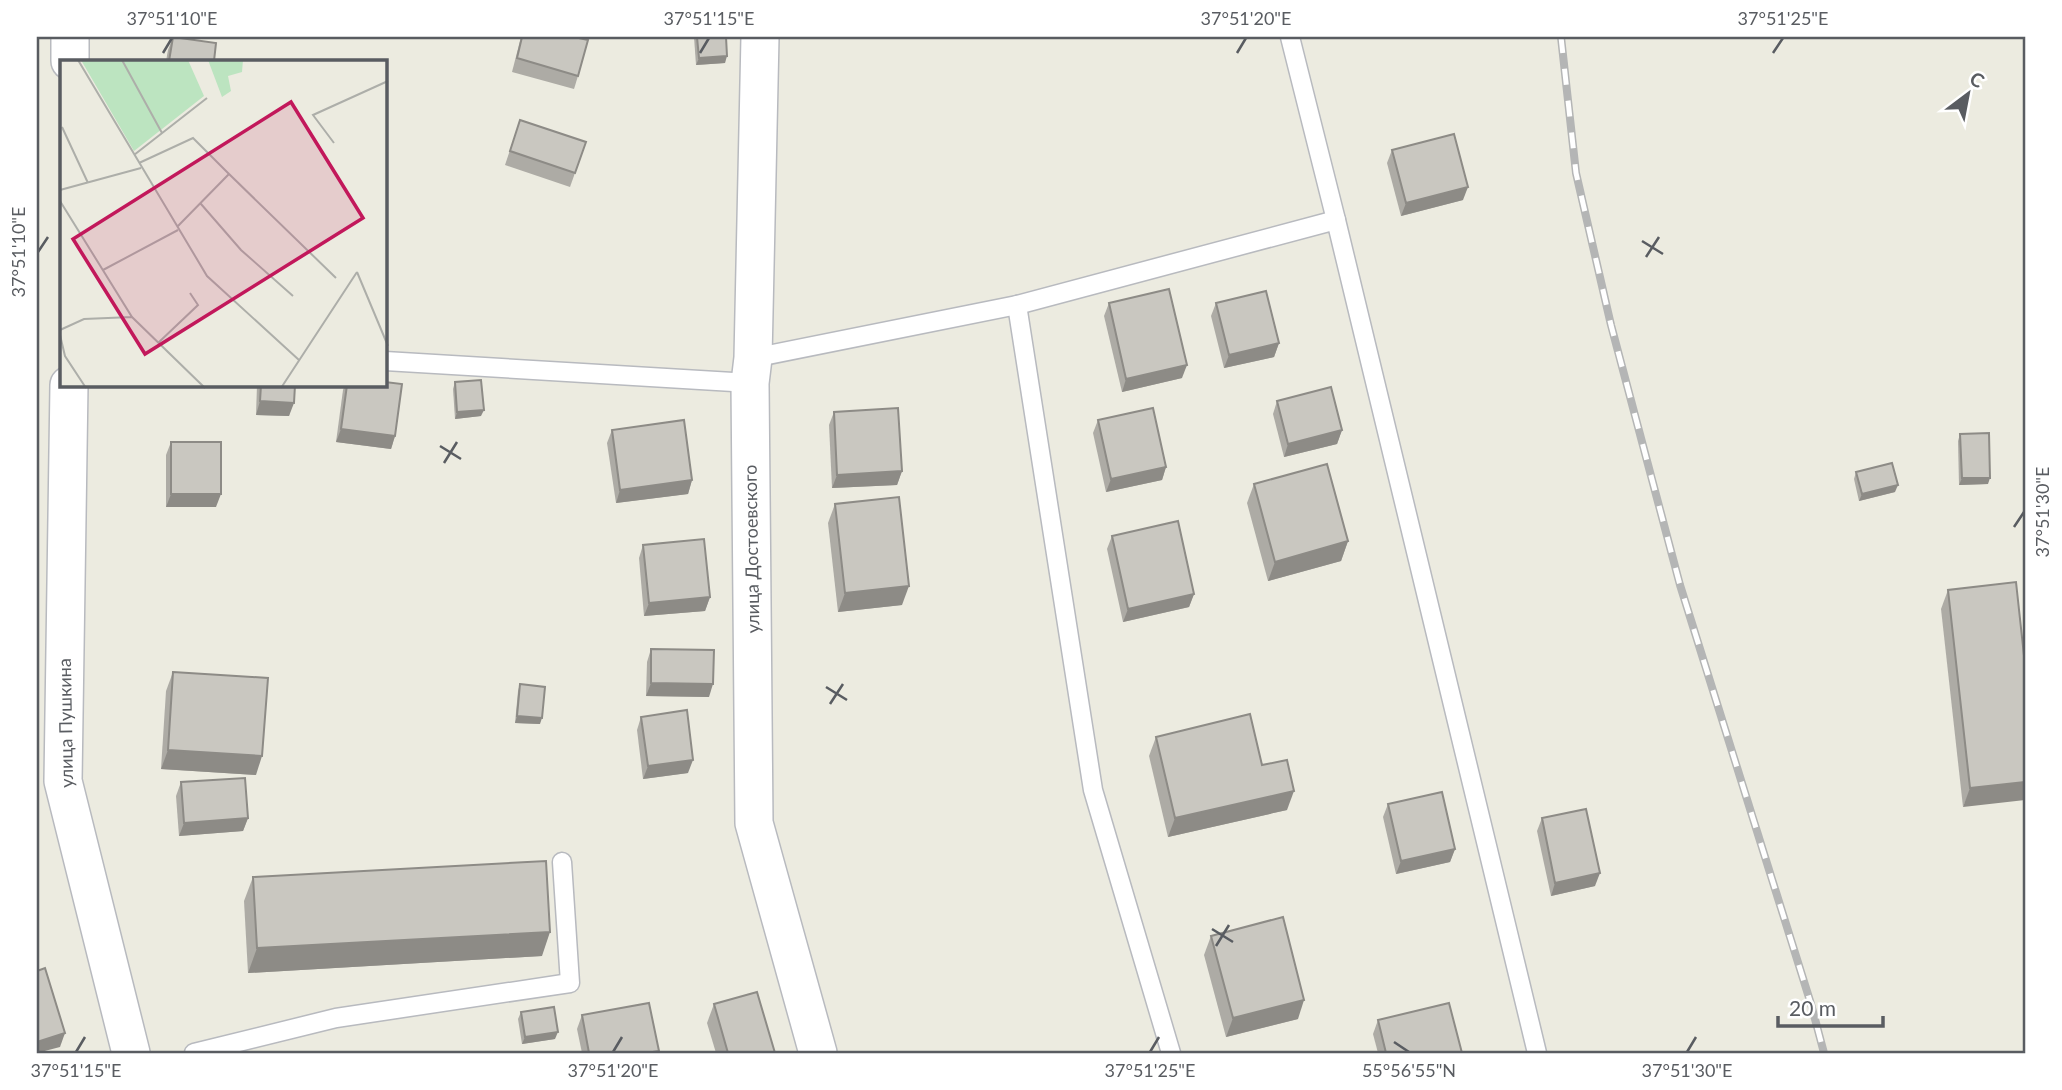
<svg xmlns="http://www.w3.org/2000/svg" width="2062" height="1090" font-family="Lato,sans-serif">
	<rect width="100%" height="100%" fill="#ecebe0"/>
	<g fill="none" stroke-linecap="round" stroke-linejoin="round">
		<g stroke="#b8babf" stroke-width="21">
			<g id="lane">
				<path d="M1290,37L1336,220"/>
				<path d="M1017,305L1093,790L1171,1053"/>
				<path d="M753,358L1017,305L1336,220L1537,1053"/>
				<path d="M385,361L750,383"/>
				<path d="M194,1053L336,1018L570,983L562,862"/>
			</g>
		</g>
		<g stroke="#b8babf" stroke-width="40">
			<g id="street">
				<path d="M760,37L753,358L750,383L754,823L818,1053"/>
				<path d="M70,61V37"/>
				<path d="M69,385L63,781L131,1053"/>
			</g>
		</g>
		<use href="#lane" stroke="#fff" stroke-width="18"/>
		<use href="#street" stroke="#fff" stroke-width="37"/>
		<g stroke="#b4b5b5" stroke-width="8">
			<path id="rail" d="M1561,37L1576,173L1611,325L1680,585L1811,1004L1824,1053"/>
		</g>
		<use href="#rail" stroke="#fff" stroke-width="5" stroke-dasharray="16" stroke-linecap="butt"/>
	</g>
	<g fill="#adaba5">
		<path d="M173,37L214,61H166L168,50Z"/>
		<path d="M521,37H574L578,76L574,89L512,72Z"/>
		<path d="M694,37H726L725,63L696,65Z"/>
		<path d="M520,120L586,142L570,187L505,165Z"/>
		<path d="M1392,150L1463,200L1401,216L1387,163Z"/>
		<path d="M1109,303L1182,378L1122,392L1104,316Z"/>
		<path d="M1216,303L1279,343L1274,357L1224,368L1211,316Z"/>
		<path d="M455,382L481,416L455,419L453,389Z"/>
		<path d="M257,385H295L289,416L256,415Z"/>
		<path d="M345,385H385L395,436L391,449L336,442L343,390Z"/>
		<path d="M1277,401L1342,430L1337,444L1284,457L1273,414Z"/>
		<path d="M834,412L902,471L897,485L832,488L829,425Z"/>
		<path d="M1098,420L1166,467L1162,480L1106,492L1093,433Z"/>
		<path d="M612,430L692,480L688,494L616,503L607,443Z"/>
		<path d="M1960,434L1988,484L1959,485L1958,441Z"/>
		<path d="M171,442L216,507H166V455Z"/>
		<path d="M1856,472L1895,492L1859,501L1854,479Z"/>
		<path d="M1254,484L1348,541L1341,561L1268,581L1247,503Z"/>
		<path d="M835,504L902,605L838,612L828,523Z"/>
		<path d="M1112,536L1194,594L1189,607L1123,622L1107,549Z"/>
		<path d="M643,545L710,597L705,611L644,616L639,558Z"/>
		<path d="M1948,590L2025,665L1963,807L1941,609Z"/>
		<path d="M651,649L709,697L646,696L647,662Z"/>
		<path d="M173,672L256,775L161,769L166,691Z"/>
		<path d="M520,684L540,724L515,723L518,691Z"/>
		<path d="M641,717L688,773L643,779L637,730Z"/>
		<path d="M1156,737L1262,765L1287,810L1168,837L1149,756Z"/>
		<path d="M181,782L248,818L243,831L179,836L176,796Z"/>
		<path d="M1388,804L1455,849L1450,862L1396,874L1383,817Z"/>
		<path d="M1542,818L1595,886L1551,896L1537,831Z"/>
		<path d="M253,877L542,956L248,973L244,901Z"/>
		<path d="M1211,936L1298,1019L1226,1037L1204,955Z"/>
		<path d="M714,1004L775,1053H716L707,1023Z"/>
		<path d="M521,1012L555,1039L522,1044L518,1019Z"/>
		<path d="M582,1015L658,1053H582L577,1029Z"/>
		<path d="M1378,1020L1462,1053H1378L1373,1034Z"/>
	</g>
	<g fill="#8d8b86">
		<path d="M727,56L725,63L696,65L699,58Z"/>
		<path d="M1468,187L1463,200L1401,216L1406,203Z"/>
		<path d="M1279,343L1274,357L1224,368L1229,355Z"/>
		<path d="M1187,365L1182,378L1122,392L1126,379Z"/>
		<path d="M260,401L294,403L289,416L256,415Z"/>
		<path d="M484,410L481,416L455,419L457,412Z"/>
		<path d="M341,429L395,436L391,449L336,442Z"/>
		<path d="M1342,430L1337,444L1284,457L1288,444Z"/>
		<path d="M1166,467L1162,480L1106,492L1111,479Z"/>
		<path d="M902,471L897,485L832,488L837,475Z"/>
		<path d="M1962,478H1990L1988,484L1959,485Z"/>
		<path d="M692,480L688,494L616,503L620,490Z"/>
		<path d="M1898,485L1895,492L1859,501L1862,494Z"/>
		<path d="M171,494H221L216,507H166Z"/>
		<path d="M1348,541L1341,561L1268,581L1275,562Z"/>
		<path d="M909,586L902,605L838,612L845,593Z"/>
		<path d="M1194,594L1189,607L1123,622L1128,609Z"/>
		<path d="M710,597L705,611L644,616L649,603Z"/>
		<path d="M651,683L713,684L709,697L646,696Z"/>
		<path d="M517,716L542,718L540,724L515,723Z"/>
		<path d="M168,750L262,756L256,775L161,769Z"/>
		<path d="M693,760L688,773L643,779L648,766Z"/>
		<path d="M2025,782V800L1963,807L1970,788Z"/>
		<path d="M1294,791L1287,810L1168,837L1175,818Z"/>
		<path d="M248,818L243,831L179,836L184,823Z"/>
		<path d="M1455,849L1450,862L1396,874L1401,861Z"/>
		<path d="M1600,873L1595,886L1551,896L1555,883Z"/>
		<path d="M550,932L542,956L248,973L257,948Z"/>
		<path d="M1304,1000L1298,1019L1226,1037L1233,1018Z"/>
		<path d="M558,1032L555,1039L522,1044L525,1037Z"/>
		<path d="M65,1033L60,1047L37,1053V1042Z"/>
	</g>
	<g fill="#c9c7c0" stroke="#8d8b86" stroke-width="2">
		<path d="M173,37L216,43L214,61H169Z"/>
		<path d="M522,37H574L588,40L578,76L517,58Z"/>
		<path d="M697,37H726L727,56L699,58Z"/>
		<path d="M520,120L586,142L575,173L510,151Z"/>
		<path d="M1454,134L1468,187L1406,203L1392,150Z"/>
		<path d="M1169,289L1187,365L1126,379L1109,303Z"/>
		<path d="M1266,291L1279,343L1229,355L1216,303Z"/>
		<path d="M481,380L484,410L457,412L455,382Z"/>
		<path d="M385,382L402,384L395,436L341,429L347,385H385Z"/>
		<path d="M261,385H295L294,403L260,401Z"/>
		<path d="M1331,387L1342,430L1288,444L1277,401Z"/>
		<path d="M898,408L902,471L837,475L834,412Z"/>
		<path d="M1153,408L1166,467L1111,479L1098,420Z"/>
		<path d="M684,420L692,480L620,490L612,430Z"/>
		<path d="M1989,433L1990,478H1962L1960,434Z"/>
		<rect x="171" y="442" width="50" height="52"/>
		<path d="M1892,463L1898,485L1862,494L1856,472Z"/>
		<path d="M1327,464L1348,541L1275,562L1254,484Z"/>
		<path d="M899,497L909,586L845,593L835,504Z"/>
		<path d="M1178,521L1194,594L1128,609L1112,536Z"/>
		<path d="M704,539L710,597L649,603L643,545Z"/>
		<path d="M2016,582L2025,665V782L1970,788L1948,590Z"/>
		<path d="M651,649L714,650L713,684L651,683Z"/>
		<path d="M173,672L268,678L262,756L168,750Z"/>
		<path d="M520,684L545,687L542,718L517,716Z"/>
		<path d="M687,710L693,760L648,766L641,717Z"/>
		<path d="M1250,714L1262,765L1287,760L1294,791L1175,818L1156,737Z"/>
		<path d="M245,778L248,818L184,823L181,782Z"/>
		<path d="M1442,792L1455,849L1401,861L1388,804Z"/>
		<path d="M1586,809L1600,873L1555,883L1542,818Z"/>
		<path d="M546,861L550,932L257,948L253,877Z"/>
		<path d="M1283,917L1304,1000L1233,1018L1211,936Z"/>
		<path d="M45,968L65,1033L37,1042V971Z"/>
		<path d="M757,992L775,1053H728L714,1004Z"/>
		<path d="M649,1003L659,1051L646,1053H589L582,1015Z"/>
		<path d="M1449,1003L1462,1053H1386L1378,1020Z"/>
		<path d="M554,1007L558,1032L525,1037L521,1012Z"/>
	</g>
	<path fill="none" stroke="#595c61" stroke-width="2.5" d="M163,53L172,38M700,53L709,38M1237,53L1246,38M1773,53L1783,38M1642,241L1663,254M38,252L48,237M1646,257L1659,237M440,446L461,459M444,463L457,442M2014,527L2024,512M826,687L847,700M830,704L843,684M1212,929L1233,942M1216,946L1229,925M1394,1042L1409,1052M76,1052L85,1037M613,1052L622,1037M1150,1052L1159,1037M1687,1052L1696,1037"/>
	<g text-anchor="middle" stroke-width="5" stroke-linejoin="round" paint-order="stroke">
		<g font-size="18" fill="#595c61" stroke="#fff">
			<text transform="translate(752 549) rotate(-91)" y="6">улица Достоевского</text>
			<text transform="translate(66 723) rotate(-91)" y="6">улица Пушкина</text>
		</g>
	</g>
	<g transform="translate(60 60)">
		<rect width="327" height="327" fill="#ecebe0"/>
		<path d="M21,0H128L144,36L74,91ZM148,0H183L182,12L168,16L171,31L162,37Z" fill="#bce4c0"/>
		<path fill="none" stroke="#adaea9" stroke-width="2" d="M18,0L147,216L239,300M62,0L102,73M2,67L28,123M274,83L253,55L328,21M74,95L147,38M79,103L133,78L169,114M0,130L81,108M0,141L72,257L145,328M141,144L181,190L233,236M117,167L169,114L276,218M43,210L118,170M297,212L328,286M0,270L24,259L72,257M0,275L5,296L26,328M98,283L138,245L130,233M221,328L297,212"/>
		<path fill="#c2185b" fill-opacity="0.15" stroke="#c2185b" stroke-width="3.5" d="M231,42L303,158L85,294L13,179Z"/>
		<rect width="327" height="327" fill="none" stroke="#595c61" stroke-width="3.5"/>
	</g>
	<rect width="2062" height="1090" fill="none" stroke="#ffffff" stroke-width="77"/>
	<g transform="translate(1968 94) rotate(32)" stroke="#ffffff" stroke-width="5" paint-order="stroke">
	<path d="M0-5L12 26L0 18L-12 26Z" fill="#595c61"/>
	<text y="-10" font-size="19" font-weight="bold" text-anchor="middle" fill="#595c61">С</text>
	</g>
	<path d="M1778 1016v10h105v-10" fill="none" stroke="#595c61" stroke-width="3.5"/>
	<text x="1789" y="1016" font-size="21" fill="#595c61" stroke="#ffffff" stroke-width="5" paint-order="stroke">20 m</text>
	<rect x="38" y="38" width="1986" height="1014" fill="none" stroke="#595c61" stroke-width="2.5"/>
	<g font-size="18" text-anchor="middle" fill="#595c61">
		<text x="172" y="25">37°51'10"E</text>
		<text x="709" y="25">37°51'15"E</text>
		<text x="1246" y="25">37°51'20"E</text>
		<text x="1783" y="25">37°51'25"E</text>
		<text transform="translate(19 252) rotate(-90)" y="6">37°51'10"E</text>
		<text transform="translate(2043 512) rotate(-90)" y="6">37°51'30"E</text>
		<text x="76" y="1077">37°51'15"E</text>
		<text x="613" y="1077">37°51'20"E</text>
		<text x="1150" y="1077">37°51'25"E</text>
		<text x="1409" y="1077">55°56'55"N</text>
		<text x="1687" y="1077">37°51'30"E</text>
	</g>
</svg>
